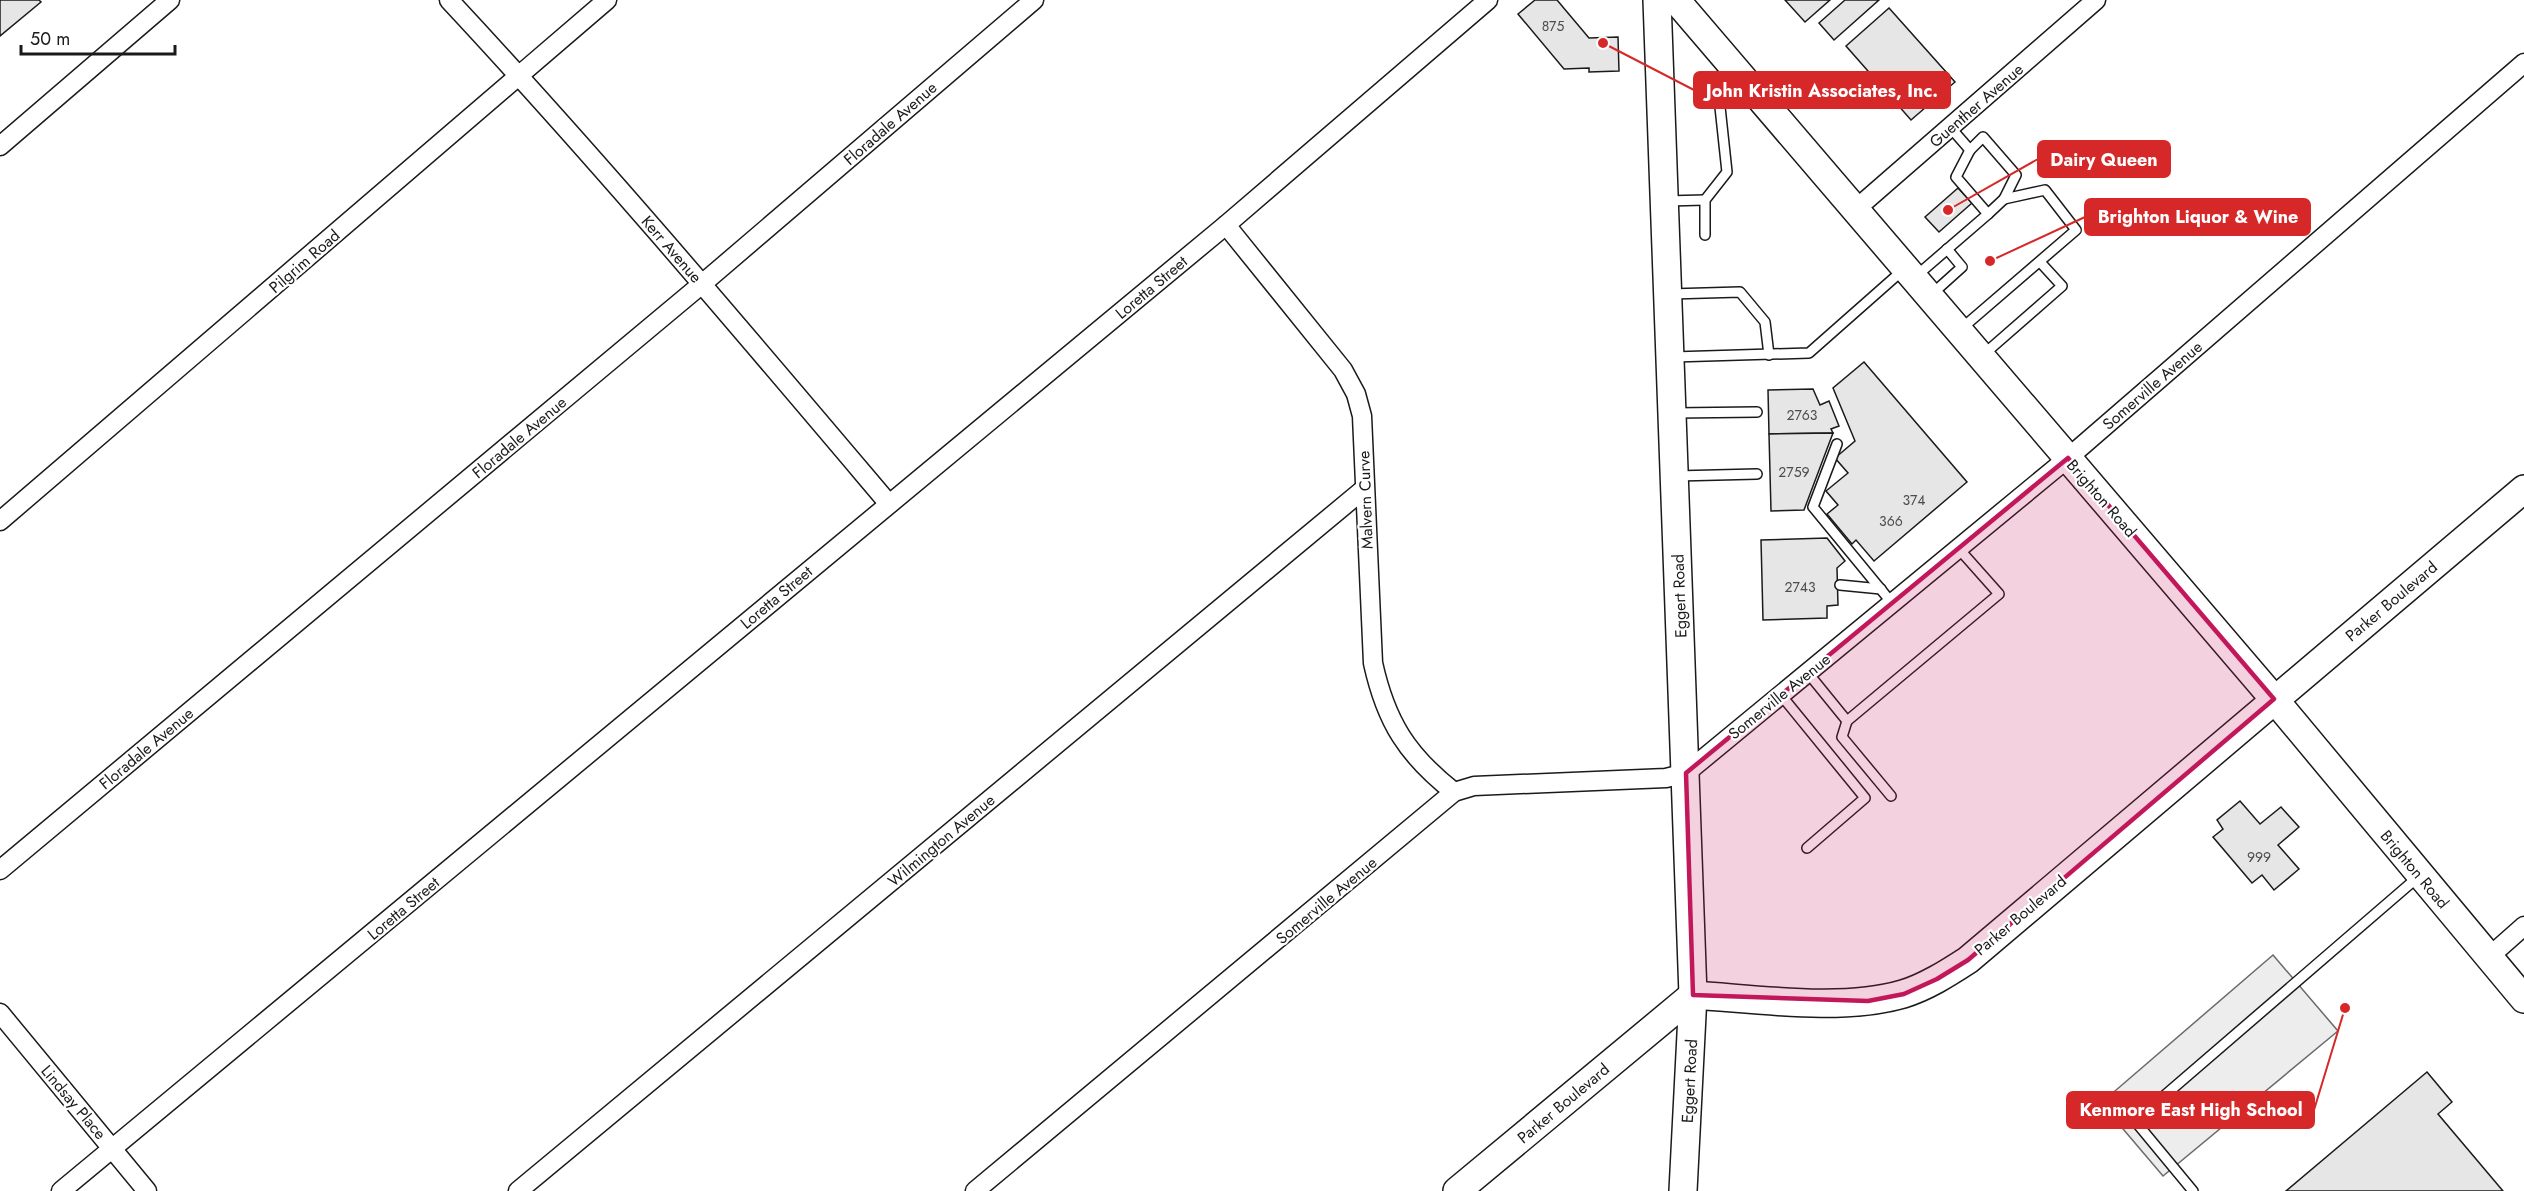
<svg xmlns="http://www.w3.org/2000/svg" width="2524" height="1191" font-family="Jost,sans-serif">
	<rect width="100%" height="100%" fill="#fff"/>
	<path fill="#ededed" stroke="#6a6a6a" stroke-width="1.5" d="M2273,955L2338,1031L2163,1176L2101,1103Z"/>
	<g fill="#e6e6e6" stroke="#1a1a1a" stroke-width="1.5">
		<path d="M0,0H39L41,2L0,36Z"/>
		<path d="M1535,0H1557L1589,38L1618,37L1619,71L1589,72V68L1564,69L1518,14Z"/>
		<path d="M1785,0H1830L1805,22Z"/>
		<path d="M1845,0H1879L1834,40L1819,23Z"/>
		<path d="M1889,8L1955,82L1911,120L1846,46Z"/>
		<path d="M1958,188L1972,203L1939,232L1925,217Z"/>
		<path d="M1864,362L1967,482L1874,561L1856,540L1852,544L1827,514L1838,505L1826,491L1848,473L1835,458L1855,441L1833,388Z"/>
		<path d="M1813,389L1820,405L1829,401L1839,426L1831,429L1833,433L1769,434L1768,390Z"/>
		<path d="M1833,433L1804,510L1771,511L1769,434Z"/>
		<path d="M1827,538L1845,561L1837,568L1838,605L1827,606V618L1763,620L1761,540Z"/>
		<path d="M2240,801L2260,824L2281,807L2299,827L2278,845L2299,869L2274,890L2262,875L2252,883L2213,837L2223,829L2217,820Z"/>
		<path d="M2427,1072L2452,1102L2438,1114L2503,1191H2286Z"/>
	</g>
	<g fill="none" stroke-linecap="round" stroke-linejoin="round">
		<g stroke="#1a1a1a" stroke-width="12">
			<g id="lane">
				<path d="M1950,127L1970,150L1983,137L2016,175L2004,199L2045,190L2076,230L1961,329"/>
				<path d="M1970,150L1956,177L1988,214L2004,199"/>
				<path d="M1666,201L1705,200"/>
				<path d="M1705,235V200L1727,172L1720,107L1741,80"/>
				<path d="M1915,277L1988,214"/>
				<path d="M1670,294L1740,292L1765,322L1769,355"/>
				<path d="M1932,294L1962,267L1947,249"/>
				<path d="M1983,355L2062,286L2040,262"/>
				<path d="M1673,357L1809,353L1903,270"/>
				<path d="M1675,413L1757,412"/>
				<path d="M1837,444L1813,507L1892,603"/>
				<path d="M1676,476L1757,474"/>
				<path d="M1840,585L1881,589"/>
				<path d="M1808,673L1847,721L1999,594L1959,549"/>
				<path d="M1781,695L1865,798L1807,848"/>
				<path d="M1847,721L1842,737L1891,796"/>
				<path d="M2193,1191L2135,1121L2418,877"/>
			</g>
		</g>
		<g stroke="#1a1a1a" stroke-width="21">
			<g id="street">
				<path d="M449,0C601,163 745,334 889,504"/>
				<path d="M0,146L170,0"/>
				<path d="M1856,209L2096,0"/>
				<path d="M1226,225L1343,370L1356,394L1362,416L1373,663C1386,722 1407,755 1454,792"/>
				<path d="M0,521L607,0"/>
				<path d="M0,870L702,284L1034,0"/>
				<path d="M2489,957L2524,926"/>
				<path d="M0,1013L147,1191"/>
				<path d="M61,1191L1226,225L1488,0"/>
				<path d="M518,1191L1364,489"/>
				<path d="M975,1191L1454,792L1474,786L1666,778L1686,773L2068,458L2524,63"/>
			</g>
		</g>
		<g stroke="#1a1a1a" stroke-width="30">
			<g id="secondary">
				<path d="M1657,0L1693,995L1683,1191"/>
				<path d="M1676,0L2274,699L2524,999"/>
				<path d="M1457,1191L1693,995C1757,999 1842,1012 1903,994C1926,987 1948,973 1968,960L2524,489"/>
			</g>
		</g>
		<use href="#lane" stroke="#fff" stroke-width="9"/>
		<use href="#street" stroke="#fff" stroke-width="18"/>
		<use href="#secondary" stroke="#fff" stroke-width="27"/>
	</g>
	<path fill="#c2185b" fill-opacity="0.2" stroke="#c2185b" stroke-width="4.5" stroke-linejoin="round" d="M2068,458L2274,699L1968,960L1937,979L1904,994L1868,1001L1693,995L1686,773Z"/>
	<g text-anchor="middle" stroke-width="4.5" stroke-linejoin="round" paint-order="stroke">
		<g font-size="14" fill="#4d4d4d">
			<text x="1553" y="31">875</text>
			<text x="1802" y="420">2763</text>
			<text x="1794" y="477">2759</text>
			<text x="1914" y="505">374</text>
			<text x="1891" y="526">366</text>
			<text x="1800" y="592">2743</text>
			<text x="2259" y="862">999</text>
		</g>
		<g font-size="16" fill="#1a1a1a" stroke="#fff">
			<text transform="translate(1976 105) rotate(-41)" y="6">Guenther Avenue</text>
			<text transform="translate(890 123) rotate(-41)" y="6">Floradale Avenue</text>
			<text transform="translate(672 249) rotate(49)" y="6">Kerr Avenue</text>
			<text transform="translate(304 261) rotate(-41)" y="6">Pilgrim Road</text>
			<text transform="translate(1151 287) rotate(-40)" y="6">Loretta Street</text>
			<text transform="translate(2152 385) rotate(-41)" y="6">Somerville Avenue</text>
			<text transform="translate(519 437) rotate(-40)" y="6">Floradale Avenue</text>
			<text transform="translate(2102 498) rotate(49)" y="6">Brighton Road</text>
			<text transform="translate(1365 500) rotate(-92)" y="6">Malvern Curve</text>
			<text transform="translate(1679 596) rotate(-92)" y="6">Eggert Road</text>
			<text transform="translate(776 597) rotate(-40)" y="6">Loretta Street</text>
			<text transform="translate(2391 601) rotate(-40)" y="6">Parker Boulevard</text>
			<text transform="translate(1779 696) rotate(-39)" y="6">Somerville Avenue</text>
			<text transform="translate(146 748) rotate(-40)" y="6">Floradale Avenue</text>
			<text transform="translate(941 840) rotate(-40)" y="6">Wilmington Avenue</text>
			<text transform="translate(2415 869) rotate(50)" y="6">Brighton Road</text>
			<text transform="translate(1326 900) rotate(-40)" y="6">Somerville Avenue</text>
			<text transform="translate(403 908) rotate(-40)" y="6">Loretta Street</text>
			<text transform="translate(2020 915) rotate(-40)" y="6">Parker Boulevard</text>
			<text transform="translate(1689 1081) rotate(-87)" y="6">Eggert Road</text>
			<text transform="translate(74 1102) rotate(50)" y="6">Lindsay Place</text>
			<text transform="translate(1563 1103) rotate(-40)" y="6">Parker Boulevard</text>
		</g>
	</g>
	<path fill="none" stroke="#d62828" stroke-width="2" d="M1603 43L1694 90M1948 210L2038 159M1990 261L2085 217M2345 1008L2314 1110"/>
	<g fill="#d62828" stroke="#fff" stroke-width="2">
		<circle cx="1603" cy="43" r="6"/>
		<circle cx="1948" cy="210" r="6"/>
		<circle cx="1990" cy="261" r="6"/>
		<circle cx="2345" cy="1008" r="6"/>
	</g>
	<g fill="#d62828" stroke="#d62828" stroke-width="2">
		<rect x="1694" y="72" width="256" height="36" rx="6"/>
		<rect x="2038" y="141" width="132" height="36" rx="6"/>
		<rect x="2085" y="199" width="225" height="36" rx="6"/>
		<rect x="2067" y="1092" width="247" height="36" rx="6"/>
	</g>
	<g font-size="18" text-anchor="middle" font-weight="bold" fill="#fff">
		<text x="1822" y="97">John Kristin Associates, Inc.</text>
		<text x="2104" y="166">Dairy Queen</text>
		<text x="2198" y="223">Brighton Liquor &amp; Wine</text>
		<text x="2191" y="1116">Kenmore East High School</text>
	</g>
	<path d="M21 45v9h154v-9" fill="none" stroke="#1a1a1a" stroke-width="3"/>
	<text x="30" y="45" font-size="18" fill="#1a1a1a" stroke="#ffffff" stroke-width="4.5" paint-order="stroke">50 m</text>
</svg>
